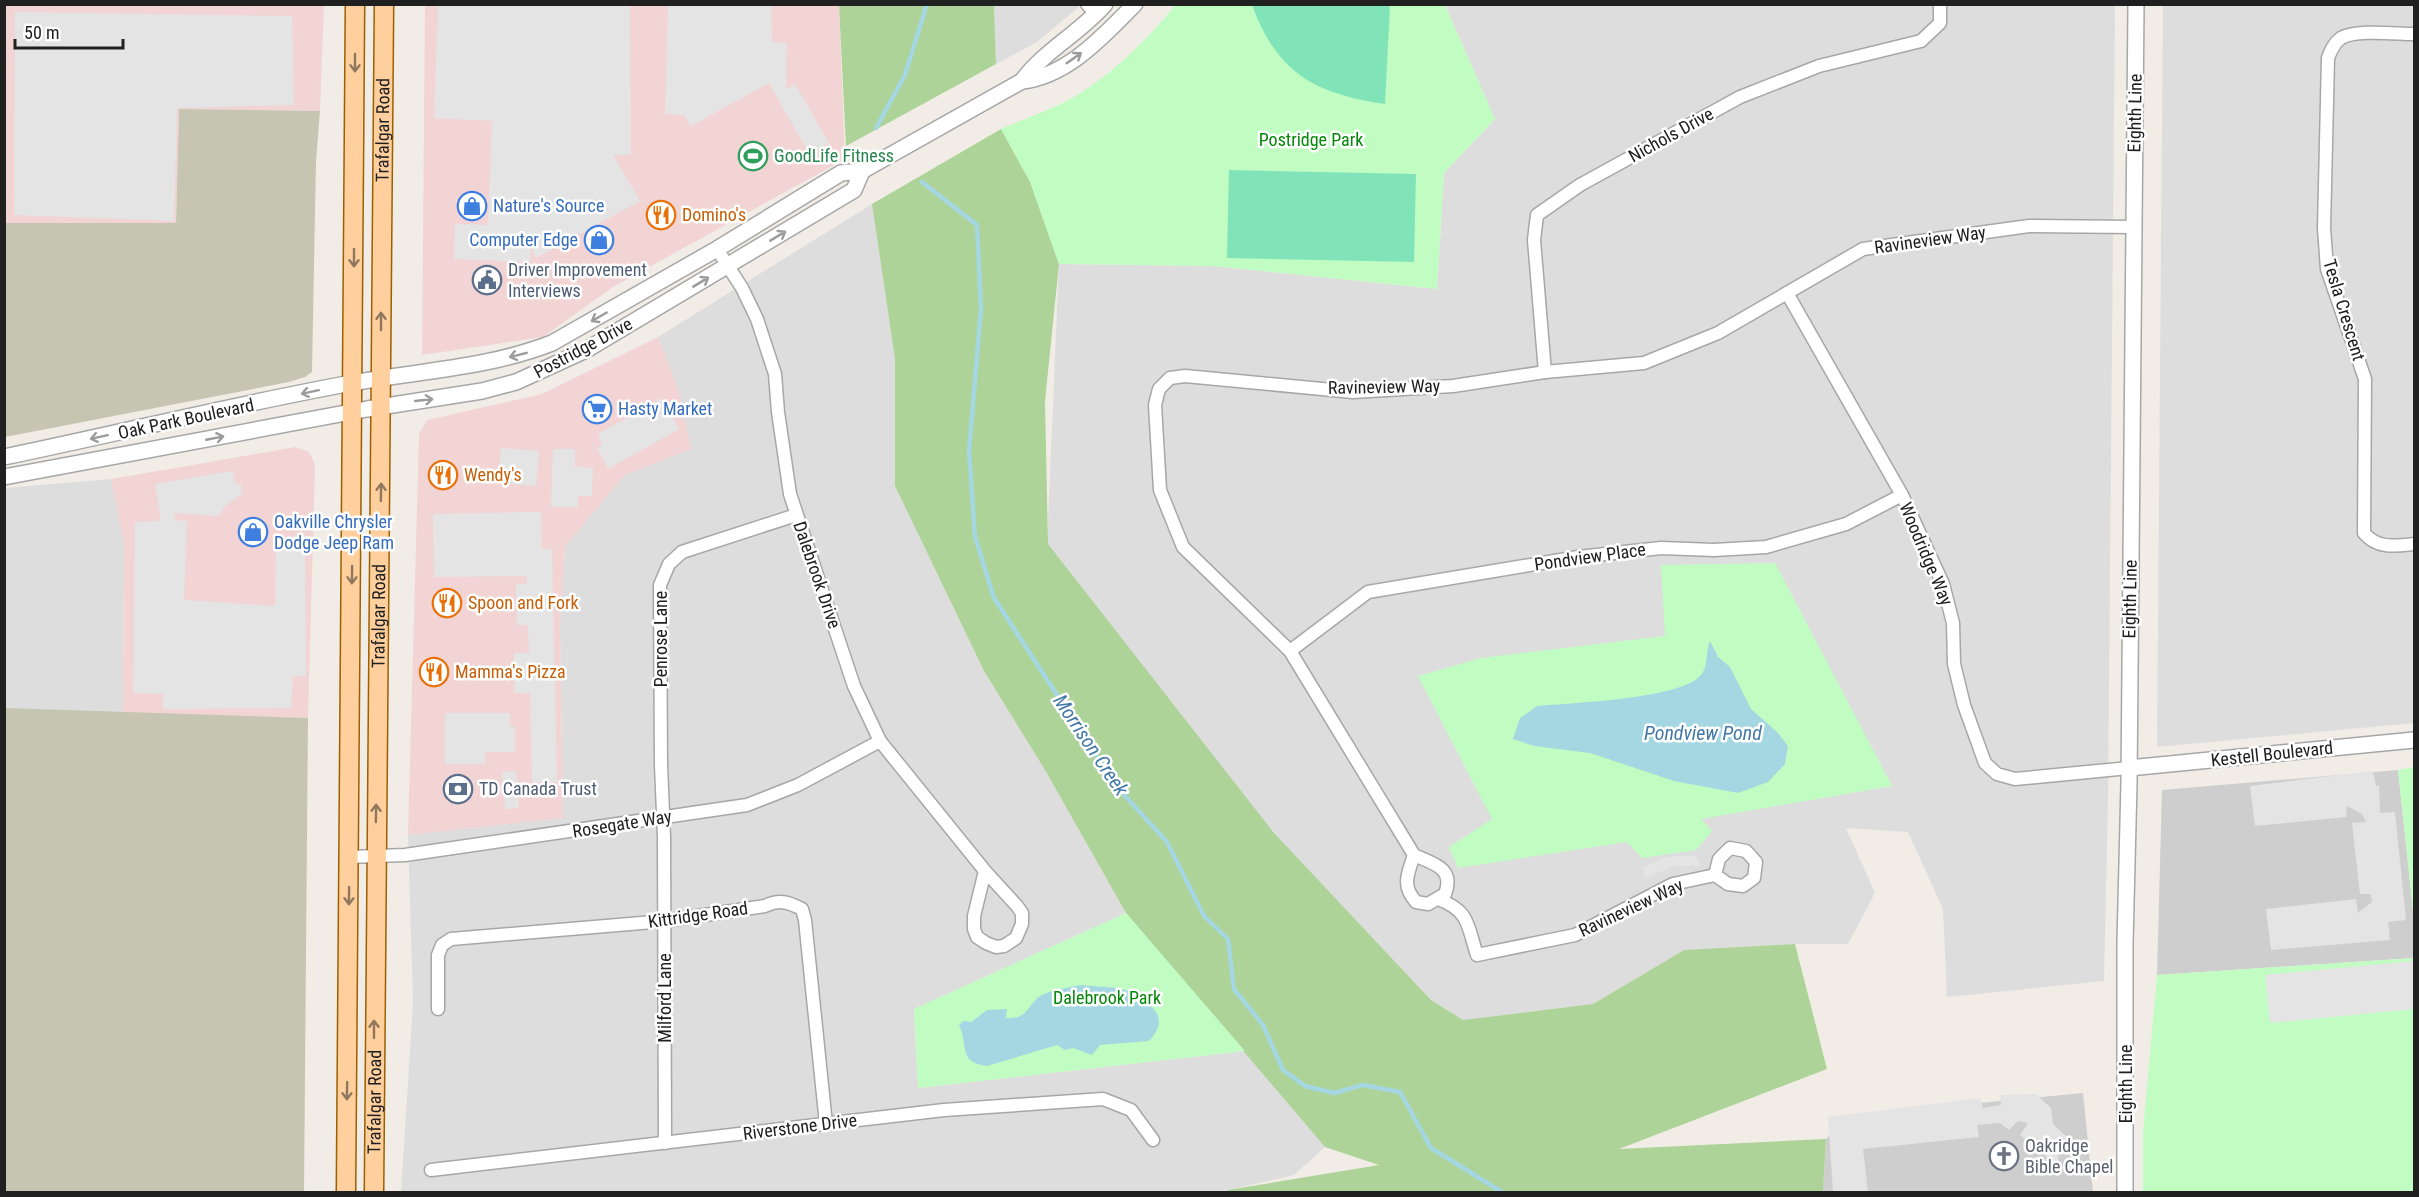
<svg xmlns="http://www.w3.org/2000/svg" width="2419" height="1197" font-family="'Roboto Condensed',sans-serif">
	<rect width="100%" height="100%" fill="#f1ede6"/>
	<g fill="#dedddd">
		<path d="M994,5H1081L1037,42L996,64Z"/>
		<path d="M1445,5H2115L2108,800L2104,981L1947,997L1943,909L1908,832L1846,828L1875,893L1848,944H1795L1684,950L1593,1004L1463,1020L1431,1000L1274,834L1047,544L1059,264L1213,266L1437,289L1444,173L1495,119Z"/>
		<path d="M2163,5H2414V723L2157,747Z"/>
		<path d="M872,204L895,359V486L984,671L1045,770L1126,913L914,1009L918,1088L1245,1051L1325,1147L1294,1175L1228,1190V1192H401L413,1004L408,835L563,818L560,624L565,546L625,475L691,449L678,388L658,337Z"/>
		<path d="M111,479L124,543L123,714L5,709V488Z"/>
	</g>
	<g fill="#f2d4d5">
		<path d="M5,5H324L320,111L179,109L176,223H5Z"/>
		<path d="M425,5H839L845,159L613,287L543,337L422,355Z"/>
		<path d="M658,337L678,388L691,449L625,475L565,546L560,624L563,818L408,835L419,434L427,420L542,394Z"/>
		<path d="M296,447L309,452L315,464L308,718L123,714L124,543L111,479Z"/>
	</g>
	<g fill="#cecece">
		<path d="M2398,770L2414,920V958L2157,975L2162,790Z"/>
		<path d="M2083,1093L2093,1192H1823L1826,1139L1844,1116Z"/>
	</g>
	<g fill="#c6c5b1">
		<path d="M179,109L320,111L316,161L312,372L305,377L289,382L5,437V223H176Z"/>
		<path d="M5,708L308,718L304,1192H5Z"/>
	</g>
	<g fill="#add398">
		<path d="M839,5H994L996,64L846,146Z"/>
		<path d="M1001,129L1030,181L1059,264L1045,401L1048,544L1274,833L1431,1000L1463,1020L1593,1004L1684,950L1795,944L1827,1069L1619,1149L1826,1139L1823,1192H1228V1190L1379,1165L1325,1147L1126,913L1045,770L984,671L895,486V359L872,204Z"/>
	</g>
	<g fill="#c1fdc3">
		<path d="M1176,4L1445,5L1495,119L1444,173L1437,289L1213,266L1059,264L1030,182L1001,129C1022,120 1044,112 1065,102C1105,81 1148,40 1176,4Z"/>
		<path d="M1775,563L1892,786L1701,819L1712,831L1696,850L1642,858L1627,842L1458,868L1449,847L1492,819L1418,676L1481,658L1665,636L1661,565Z"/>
		<path d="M2414,767V920L2398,770Z"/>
		<path d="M1126,913L1245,1051L918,1088L914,1009Z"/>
		<path d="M2414,958V1192H2143V1132L2157,975Z"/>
	</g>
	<g fill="#80e4b8">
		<path d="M1252,5H1390L1385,104C1315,94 1277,73 1252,5Z"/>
		<path d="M1229,170L1416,174L1414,262L1227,258Z"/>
	</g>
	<g fill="#e4e4e4">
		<path d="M438,5H630L631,155H613L640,201L536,258L531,246L530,262L454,259L455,224L488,225L492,121L434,118Z"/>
		<path d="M668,5H771L772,42L787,43L786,89L795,84L829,143L810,155L769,83L691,126L684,115L665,114Z"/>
		<path d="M15,12L292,16L294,105L177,108L174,221L14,215Z"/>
		<path d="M662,398L679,429L608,469L597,448L603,444L598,434Z"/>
		<path d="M501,448L539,451L536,486L498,483Z"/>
		<path d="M553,449H575V467L593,468L592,496H578V507H551Z"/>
		<path d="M232,471L236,484L241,483L242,494L225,506L219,516L174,513L175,521L187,520L184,600L275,606L276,540L305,533L306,676H293L291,708L163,709V694L133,693L135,522L161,521L155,484Z"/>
		<path d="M541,512L542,549H552L557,782H532L530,693H514V653H529L528,625H517L516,584H527V576L434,577L433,514Z"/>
		<path d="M445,713H510V726L515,727V752H485V764H445Z"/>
		<path d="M516,771L519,808L505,809L502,772Z"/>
		<path d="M2373,771L2376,786H2379L2380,813L2395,812L2406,920L2388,922L2390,940L2271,950L2266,909L2356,899L2358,913L2372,902L2371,894H2360L2352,823L2366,822L2362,814L2347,806L2346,817L2255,826L2250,786Z"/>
		<path d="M1696,855L1701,866H1674L1645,878L1642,868L1666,857Z"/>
		<path d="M2414,961V1009L2270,1023L2265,975Z"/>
		<path d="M2036,1094L2051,1108L2053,1124L2068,1138L2058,1151L2059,1167L2020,1135L2028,1123L2018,1121L2009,1130L2000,1123L1977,1125L1979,1137L1863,1149L1868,1192H1833L1828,1117L1980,1098L1983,1108L2001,1105L2000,1095Z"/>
	</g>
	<g fill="#a4d7e1">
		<path d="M1710,641L1718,657L1730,667L1751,709L1777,732L1788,746L1785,764L1768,782L1738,793L1674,781L1590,753L1534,746L1513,739L1520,718L1537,706C1571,703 1679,699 1700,676C1709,667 1705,653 1710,641Z"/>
		<path d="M1082,985C1096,987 1112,986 1125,990C1129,991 1134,994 1138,997C1157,1008 1168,1021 1149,1041L1100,1045L1092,1055L1073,1048L1065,1050L1057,1045L987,1066C957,1062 969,1046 959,1025L963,1021L971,1022L987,1010L1007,1009L1006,1018C1030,1020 1028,1001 1044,994C1056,989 1070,987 1082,985Z"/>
	</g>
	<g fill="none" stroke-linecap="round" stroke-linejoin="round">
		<g stroke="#a4d7e1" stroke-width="4.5">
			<path d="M876,128L905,75L927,4"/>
			<path d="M922,182L977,225L981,309L969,451L975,537L994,598L1117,787L1167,842L1204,916L1228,939L1234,989L1263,1025L1283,1070L1305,1086L1334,1093L1363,1085L1400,1092L1431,1148L1502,1192"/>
		</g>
		<g stroke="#a7a7a7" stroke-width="15">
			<g id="minor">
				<path d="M1087,4L1096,15"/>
				<path d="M2414,34C2396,34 2356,29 2341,38C2334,43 2331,50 2328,58L2324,228L2327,269L2365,379L2364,533C2377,549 2395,546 2414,544"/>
				<path d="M717,249L742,288L757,319L775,374L778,412L790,494L854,686L880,741L985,871L1017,906L1022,913V924L1016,938L1004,946L996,947L986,943L977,937L974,929V916L985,871"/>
				<path d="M1787,293L1902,495L1943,584L1953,623L1954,664L1964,705L1985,763L1997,774L2015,779L2129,768"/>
				<path d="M1545,372L1534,240L1537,215L1580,185L1740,97L1819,66L1921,41L1940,23V4"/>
				<path d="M1290,651L1368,592L1578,557L1661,548L1714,550L1766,547L1846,524L1902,495"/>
				<path d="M1730,848L1746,851L1756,862L1754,878L1743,886L1728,884L1715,875L1719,859Z"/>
				<path d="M1414,855C1408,874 1401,885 1416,902L1428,904L1445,894C1455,868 1434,864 1414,855L1290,651L1183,547L1160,490L1155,405L1159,389L1170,378L1185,376L1353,392L1453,386L1545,372L1644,363L1718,333L1863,249L2029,226L2134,227"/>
				<path d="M349,857L405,855L747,805L798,785L880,741"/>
				<path d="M1438,899C1470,911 1467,925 1477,955L1575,935L1673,884L1715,875"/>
				<path d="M438,1009V955L442,945L451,939L665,921L765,906C779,899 788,902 802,909L805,920L826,1124"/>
				<path d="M665,1143L664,837L661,765L660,585L669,564L682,552L796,515"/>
				<path d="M431,1170L944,1110L1103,1099L1131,1110L1153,1140"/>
			</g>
		</g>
		<g stroke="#a7a7a7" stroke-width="18">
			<g id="tertiary">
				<path d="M1022,81C1068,76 1104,35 1135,4"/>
				<path d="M4,457C120,433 236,404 352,383C419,371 488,368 552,343L717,249L841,173L862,171L1022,81C1045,50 1080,33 1105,4"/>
				<path d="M4,477L367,409L482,391L516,382L586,350L854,190L862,171"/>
				<path d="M2129,768L2414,740"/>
				<path d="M2125,1192V943L2129,783L2136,4"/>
			</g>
		</g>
		<g stroke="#9c6000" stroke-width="21">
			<g id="primary">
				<path d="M346,1192L355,4"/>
				<path id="s1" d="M374,1192L384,4"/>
			</g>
		</g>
		<use href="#minor" stroke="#fff" stroke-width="12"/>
		<use href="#tertiary" stroke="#fff" stroke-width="15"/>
		<use href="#primary" stroke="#ffcf9d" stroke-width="18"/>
	</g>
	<defs><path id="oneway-shaft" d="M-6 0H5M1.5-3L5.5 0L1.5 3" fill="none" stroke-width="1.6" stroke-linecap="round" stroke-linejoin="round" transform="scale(1.5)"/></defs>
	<g stroke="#9b9b9b">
		<use href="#oneway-shaft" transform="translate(1074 58) rotate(-35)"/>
		<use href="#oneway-shaft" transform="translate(778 236) rotate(-31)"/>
		<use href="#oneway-shaft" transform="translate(701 282) rotate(-31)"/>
		<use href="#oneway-shaft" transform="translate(599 317) rotate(150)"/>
		<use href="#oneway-shaft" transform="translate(518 355) rotate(166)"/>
		<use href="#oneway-shaft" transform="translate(310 392) rotate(168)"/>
		<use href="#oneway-shaft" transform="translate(424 400) rotate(-6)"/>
		<use href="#oneway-shaft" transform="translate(99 437) rotate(168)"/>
		<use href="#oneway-shaft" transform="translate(215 438) rotate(-11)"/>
	</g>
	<g stroke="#90785e">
		<use href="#oneway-shaft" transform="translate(355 63) rotate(90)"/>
		<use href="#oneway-shaft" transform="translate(354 258) rotate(90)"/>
		<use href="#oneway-shaft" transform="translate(381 321) rotate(-90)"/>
		<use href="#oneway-shaft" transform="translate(381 492) rotate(-89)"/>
		<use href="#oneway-shaft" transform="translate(352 575) rotate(91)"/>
		<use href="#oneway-shaft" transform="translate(376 813) rotate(-89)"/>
		<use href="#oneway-shaft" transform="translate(349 896) rotate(91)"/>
		<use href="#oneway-shaft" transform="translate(374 1029) rotate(-90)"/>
		<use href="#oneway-shaft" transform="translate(347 1091) rotate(91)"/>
	</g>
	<defs>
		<g id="stadium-ring" transform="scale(1.5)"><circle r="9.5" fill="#fff" stroke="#2e9e5b" stroke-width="1.5"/><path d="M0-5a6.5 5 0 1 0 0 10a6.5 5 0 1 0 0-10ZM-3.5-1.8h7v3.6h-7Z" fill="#2e9e5b"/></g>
		<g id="shop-ring" transform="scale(1.5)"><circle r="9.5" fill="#fff" stroke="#3f7fe0" stroke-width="1.5"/><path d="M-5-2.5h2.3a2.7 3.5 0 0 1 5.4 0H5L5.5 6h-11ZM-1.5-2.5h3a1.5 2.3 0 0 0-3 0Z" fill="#3f7fe0"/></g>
		<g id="restaurant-ring" transform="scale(1.5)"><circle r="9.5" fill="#fff" stroke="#e8710a" stroke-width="1.5"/><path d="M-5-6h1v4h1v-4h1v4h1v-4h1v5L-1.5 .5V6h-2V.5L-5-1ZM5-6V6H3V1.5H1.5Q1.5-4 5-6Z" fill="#e8710a"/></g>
		<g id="civic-ring" transform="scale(1.5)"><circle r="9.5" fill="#fff" stroke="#5c6f8a" stroke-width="1.5"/><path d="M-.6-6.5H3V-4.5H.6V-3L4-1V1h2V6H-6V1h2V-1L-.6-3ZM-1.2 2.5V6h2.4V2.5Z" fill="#5c6f8a"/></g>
		<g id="supermarket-ring" transform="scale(1.5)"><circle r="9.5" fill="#fff" stroke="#3f7fe0" stroke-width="1.5"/><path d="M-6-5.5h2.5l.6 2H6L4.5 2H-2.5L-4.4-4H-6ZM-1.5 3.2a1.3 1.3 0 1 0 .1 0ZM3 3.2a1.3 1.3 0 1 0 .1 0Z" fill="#3f7fe0"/></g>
		<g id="bank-ring" transform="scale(1.5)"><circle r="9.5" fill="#fff" stroke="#5c6f8a" stroke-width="1.5"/><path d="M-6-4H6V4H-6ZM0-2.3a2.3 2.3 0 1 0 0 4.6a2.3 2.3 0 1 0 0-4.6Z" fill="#5c6f8a"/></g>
		<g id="church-ring" transform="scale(1.5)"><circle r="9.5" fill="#fff" stroke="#6b7280" stroke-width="1.5"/><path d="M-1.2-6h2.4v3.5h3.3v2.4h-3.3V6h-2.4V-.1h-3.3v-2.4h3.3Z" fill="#6b7280"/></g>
	</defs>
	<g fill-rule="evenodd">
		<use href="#stadium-ring" x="753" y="156"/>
		<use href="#shop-ring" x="472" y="206"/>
		<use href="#restaurant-ring" x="661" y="215"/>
		<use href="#shop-ring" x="599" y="240"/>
		<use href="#civic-ring" x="487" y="280"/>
		<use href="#supermarket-ring" x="597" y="409"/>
		<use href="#restaurant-ring" x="443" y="475"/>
		<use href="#shop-ring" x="253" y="532"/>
		<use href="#restaurant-ring" x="447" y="603"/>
		<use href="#restaurant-ring" x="434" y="672"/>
		<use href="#bank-ring" x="458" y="789"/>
		<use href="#church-ring" x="2004" y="1156"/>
	</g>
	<g text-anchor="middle" stroke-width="5" stroke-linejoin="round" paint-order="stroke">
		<g font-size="18" fill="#202020" stroke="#fff">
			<text transform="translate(2135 113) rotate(-89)" y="6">Eighth Line</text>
			<text dy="6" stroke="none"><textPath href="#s1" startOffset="1062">Trafalgar Road</textPath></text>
			<text transform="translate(1671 135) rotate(-29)" y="6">Nichols Drive</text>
			<text transform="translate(1930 240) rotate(-8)" y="6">Ravineview Way</text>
			<text transform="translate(2344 310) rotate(73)" y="6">Tesla Crescent</text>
			<text transform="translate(583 348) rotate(-28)" y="6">Postridge Drive</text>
			<text transform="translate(1384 387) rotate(-1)" y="6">Ravineview Way</text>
			<text transform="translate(186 419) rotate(-12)" y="6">Oak Park Boulevard</text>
			<text transform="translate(1926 554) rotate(67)" y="6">Woodridge Way</text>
			<text transform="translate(1590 557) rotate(-8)" y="6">Pondview Place</text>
			<text transform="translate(817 575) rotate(71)" y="6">Dalebrook Drive</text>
			<text transform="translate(2130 599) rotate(-89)" y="6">Eighth Line</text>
			<text dy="6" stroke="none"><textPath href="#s1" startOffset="576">Trafalgar Road</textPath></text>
			<text transform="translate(661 639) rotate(-90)" y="6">Penrose Lane</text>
			<text transform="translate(2272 754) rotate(-6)" y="6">Kestell Boulevard</text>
			<text transform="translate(622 824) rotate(-9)" y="6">Rosegate Way</text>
			<text transform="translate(1631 908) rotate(-25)" y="6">Ravineview Way</text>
			<text transform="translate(698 915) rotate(-8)" y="6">Kittridge Road</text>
			<text transform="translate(665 998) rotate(-90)" y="6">Milford Lane</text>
			<text transform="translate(2126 1084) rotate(-90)" y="6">Eighth Line</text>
			<text dy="6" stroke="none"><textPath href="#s1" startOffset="90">Trafalgar Road</textPath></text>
			<text transform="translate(800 1127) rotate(-7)" y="6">Riverstone Drive</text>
		</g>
		<g font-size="18" fill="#058709" stroke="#fff">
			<text x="1311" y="146">Postridge Park</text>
			<text x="1107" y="1004">Dalebrook Park</text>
		</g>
		<g font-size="18" fill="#27864d" stroke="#fff" text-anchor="start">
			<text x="774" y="162">GoodLife Fitness</text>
		</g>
		<g font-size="18" fill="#366cbe" stroke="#fff" text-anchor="start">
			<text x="493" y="212">Nature's Source</text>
			<text x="578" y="246" text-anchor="end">Computer Edge</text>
			<text x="618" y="415">Hasty Market</text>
			<text x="274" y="528">Oakville Chrysler<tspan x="274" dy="21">Dodge Jeep Ram</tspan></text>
		</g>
		<g font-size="18" fill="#c56008" stroke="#fff" text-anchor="start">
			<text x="682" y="221">Domino's</text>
			<text x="464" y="481">Wendy's</text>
			<text x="468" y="609">Spoon and Fork</text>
			<text x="455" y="678">Mamma's Pizza</text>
		</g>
		<g font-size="18" fill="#4e5e75" stroke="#fff" text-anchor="start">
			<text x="508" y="276">Driver Improvement<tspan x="508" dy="21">Interviews</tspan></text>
			<text x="479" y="795">TD Canada Trust</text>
		</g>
		<g font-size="18" fill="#5b616d" stroke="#fff" text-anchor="start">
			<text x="2025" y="1152">Oakridge<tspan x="2025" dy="21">Bible Chapel</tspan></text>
		</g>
		<g font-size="20" font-style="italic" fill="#4178a6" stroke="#fff">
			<text x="1703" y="740">Pondview Pond</text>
			<text transform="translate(1091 745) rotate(56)" y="7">Morrison Creek</text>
		</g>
	</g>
	<rect width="2419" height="1197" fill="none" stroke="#202020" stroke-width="12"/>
	<path d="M15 39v9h108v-9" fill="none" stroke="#202020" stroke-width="3"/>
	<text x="24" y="39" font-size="18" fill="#202020" stroke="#ffffff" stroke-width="4.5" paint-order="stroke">50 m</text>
</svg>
